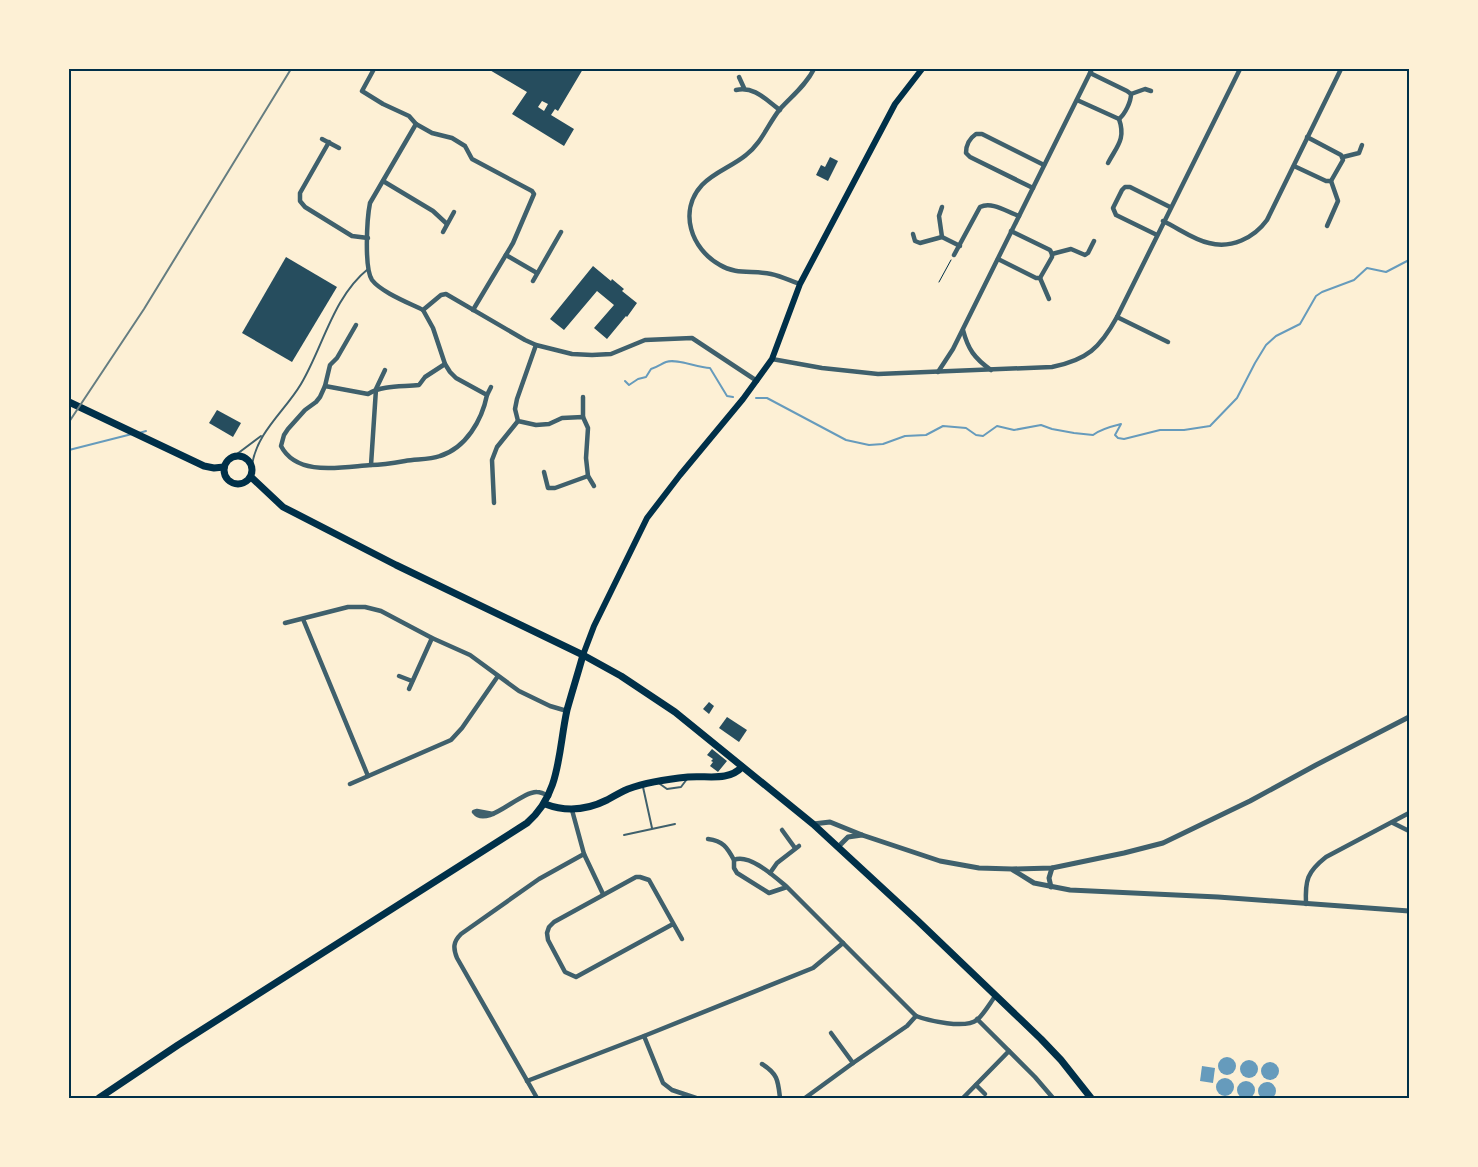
<svg xmlns="http://www.w3.org/2000/svg" width="1478" height="1167" font-family="'Zilla Slab',serif">
	<rect width="100%" height="100%" fill="#fdf0d5"/>
	<g fill="#669bbc">
		<circle cx="1227" cy="1066" r="9"/>
		<circle cx="1249" cy="1069" r="9"/>
		<circle cx="1270" cy="1071" r="9"/>
		<path d="M1202,1066L1215,1068L1213,1083L1200,1081Z"/>
		<circle cx="1225" cy="1087" r="9"/>
		<circle cx="1246" cy="1090" r="9"/>
		<circle cx="1267" cy="1091" r="9"/>
	</g>
	<g fill="none" stroke-linecap="round" stroke-linejoin="round">
		<g stroke="#669bbc" stroke-width="2">
			<path d="M625,381L629,385L638,379L646,377L651,369C658,367 661,364 666,362C677,358 697,368 710,368L727,396L733,397"/>
			<path d="M756,398H767L846,440L869,445L883,444L905,436L926,435L943,426L966,428L976,435L983,436L997,426L1014,430L1041,425L1052,429L1074,433L1093,435C1099,430 1113,426 1121,424L1115,435L1118,438L1124,439L1160,430H1184L1210,426L1237,398L1255,363L1266,345L1276,336L1300,324L1316,296L1322,292L1354,280L1367,268L1386,272L1409,260"/>
			<path d="M139,433L146,431"/>
			<path d="M69,450L132,434"/>
		</g>
	</g>
	<g fill="#264d5e" fill-rule="evenodd">
		<path d="M488,69H583L558,111L555,109L551,115L574,129L564,146L512,114L527,92ZM542,101L548,104L544,111L538,107Z"/>
		<path d="M830,157L838,161L828,181L816,175L821,165L825,167Z"/>
		<path d="M286,257L337,287L292,362L242,333Z"/>
		<path d="M593,266L611,281L612,279L624,289L622,291L637,303L627,317L626,316L607,339L594,328L614,305L597,291L564,330L550,319Z"/>
		<path d="M217,410L241,423L233,437L209,423Z"/>
		<path d="M709,702L714,706L709,714L703,709Z"/>
		<path d="M727,717L747,730L739,742L719,728Z"/>
		<path d="M712,749L727,761L718,772L710,766L713,762L711,761L713,759L707,755Z"/>
	</g>
	<g fill="none" stroke-linecap="round" stroke-linejoin="round">
		<path stroke="#003049" stroke-width="1" d="M939,282L951,260"/>
		<g stroke="#3f606c" stroke-width="2">
			<path d="M233,457L261,436"/>
			<path d="M252,465C257,432 285,411 301,384C323,347 333,297 368,269"/>
			<path d="M660,784L667,789L681,787L687,779"/>
			<path d="M643,787L652,828"/>
			<path d="M624,835L675,824"/>
		</g>
		<g stroke="#3f606c" stroke-width="4.5">
			<path d="M374,69L362,91L383,104L409,116L416,124L432,133L452,138L465,146L472,159L532,191L534,194L513,243L473,310"/>
			<path d="M739,77L744,88"/>
			<path d="M736,90C755,86 766,100 780,110"/>
			<path d="M1131,94L1145,89L1151,91"/>
			<path d="M1077,100L1119,119C1125,114 1131,102 1131,94L1127,91L1090,73"/>
			<path d="M416,124L370,203C367,218 364,268 372,280C381,292 409,303 423,310L441,295L446,294L525,340L536,345L572,354L592,355L611,354L645,340L692,338L757,381"/>
			<path d="M322,139L339,148"/>
			<path d="M329,142L300,193V201L305,207L352,236L368,238"/>
			<path d="M1343,157L1359,153L1362,145"/>
			<path d="M1108,163C1117,146 1126,139 1119,119"/>
			<path d="M1294,166L1326,181H1331L1343,160L1341,155L1307,137"/>
			<path d="M383,181L433,211L447,224"/>
			<path d="M1033,188L970,157L966,153C966,145 970,138 976,134H982L1044,165"/>
			<path d="M942,207L939,216L942,237"/>
			<path d="M1163,221C1178,228 1194,240 1209,243C1231,249 1254,238 1267,220L1341,69"/>
			<path d="M1327,226L1338,201L1331,181"/>
			<path d="M443,232L454,212"/>
			<path d="M913,234L915,241L920,243L942,237L960,246"/>
			<path d="M1157,235L1116,215L1113,208L1122,190L1125,187H1130L1170,207"/>
			<path d="M1052,254L1071,249L1085,255L1088,253L1094,241"/>
			<path d="M506,255L537,273"/>
			<path d="M954,255L980,207C992,201 1007,212 1019,216"/>
			<path d="M998,259L1036,278H1040L1052,257V254L1050,250L1011,231"/>
			<path d="M1040,278L1049,299"/>
			<path d="M533,281L561,232"/>
			<path d="M800,284C791,281 781,276 771,274C753,270 736,275 720,265C691,249 678,211 702,185C714,172 733,166 746,155C761,144 768,124 780,109C792,96 806,85 814,69"/>
			<path d="M1117,317L1168,342"/>
			<path d="M356,325L337,358L330,365L325,386L320,397L316,402L305,410L288,429L284,435L281,446C297,477 342,467 371,465L376,389L385,370"/>
			<path d="M963,330C968,349 974,358 991,370"/>
			<path d="M536,345L517,399L515,409L518,421L536,425L549,424L562,418L583,417L588,428L586,458L588,476L594,486"/>
			<path d="M772,359L822,368L878,374L1052,367C1087,360 1100,348 1117,317L1240,69"/>
			<path d="M938,372L953,349L1092,69"/>
			<path d="M325,386L368,394C383,385 402,387 419,385L425,377L445,364"/>
			<path d="M487,395L491,387"/>
			<path d="M583,397V417"/>
			<path d="M371,465C383,465 394,463 405,461C417,459 429,460 440,456C466,448 482,420 487,395L456,378L450,372L445,364L433,328L423,310"/>
			<path d="M544,472L548,488H555L588,476"/>
			<path d="M494,503L492,460L497,447L518,421"/>
			<path d="M303,619L368,776"/>
			<path d="M285,623L348,607H365L381,611L432,638L470,655L519,691L550,706L567,711"/>
			<path d="M399,676L412,681"/>
			<path d="M409,689L432,638"/>
			<path d="M350,784L451,740L462,728L498,676"/>
			<path d="M572,810L584,854L603,894"/>
			<path d="M493,814L477,811L474,812C487,829 520,791 537,792C541,792 545,794 549,796"/>
			<path d="M1393,823L1409,831"/>
			<path d="M782,830L795,848"/>
			<path d="M708,839C723,841 727,847 734,860"/>
			<path d="M770,873L777,863L799,846"/>
			<path d="M787,887L769,893L737,873L734,868V860C749,853 775,877 787,887L916,1016C929,1021 965,1029 977,1020C984,1014 990,1003 996,995"/>
			<path d="M1306,904C1305,880 1307,872 1326,857L1409,813"/>
			<path d="M673,924L576,977L565,972L548,940L547,933L549,927L554,922L636,877H640L649,880L682,939"/>
			<path d="M977,1019L1035,1077L1053,1098"/>
			<path d="M831,1033L853,1063"/>
			<path d="M644,1036L663,1083L672,1090L696,1098"/>
			<path d="M762,1064C778,1074 778,1081 780,1098"/>
			<path d="M527,1081L644,1036L813,968L843,943"/>
			<path d="M976,1085L985,1094"/>
			<path d="M537,1098L457,958C453,948 453,942 461,934L539,879L584,854"/>
			<path d="M805,1098L853,1063L907,1026L916,1016"/>
			<path d="M963,1098L1009,1051"/>
		</g>
		<g stroke="#3f606c" stroke-width="5">
			<path d="M813,824L830,822L862,835L940,861L979,868L1012,869L1052,868L1124,853L1163,843L1250,801L1316,765L1409,717"/>
			<path d="M838,847L848,837L862,835"/>
			<path d="M1013,870L1034,883L1070,890L1218,897L1409,911"/>
			<path d="M1051,887L1049,878L1052,868"/>
		</g>
		<path stroke="#003049" stroke-width="6" d="M583,655L594,626L647,518L680,475L743,399L772,359L800,284L895,104L922,69"/>
		<g stroke="#003049" stroke-width="7">
			<path d="M69,402L204,466L214,468L224,467"/>
			<circle cx="238" cy="470" r="14"/>
			<path d="M251,477L283,507L396,565L583,655L621,676L675,712L813,824L918,921L1041,1039L1061,1060L1091,1098"/>
			<path d="M545,804C566,812 587,810 607,800C614,796 621,792 628,789C647,782 668,779 688,777C706,775 728,782 742,767"/>
			<path d="M99,1098L178,1045L527,823C561,794 558,751 567,710C572,692 578,673 583,655"/>
		</g>
		<path stroke="#657d81" stroke-width="2" d="M69,422L144,309L291,69"/>
	</g>
	<rect width="1478" height="1167" fill="none" stroke="#fdf0d5" stroke-width="140"/>
	<rect x="70" y="70" width="1338" height="1027" fill="none" stroke="#003049" stroke-width="2"/>
</svg>
